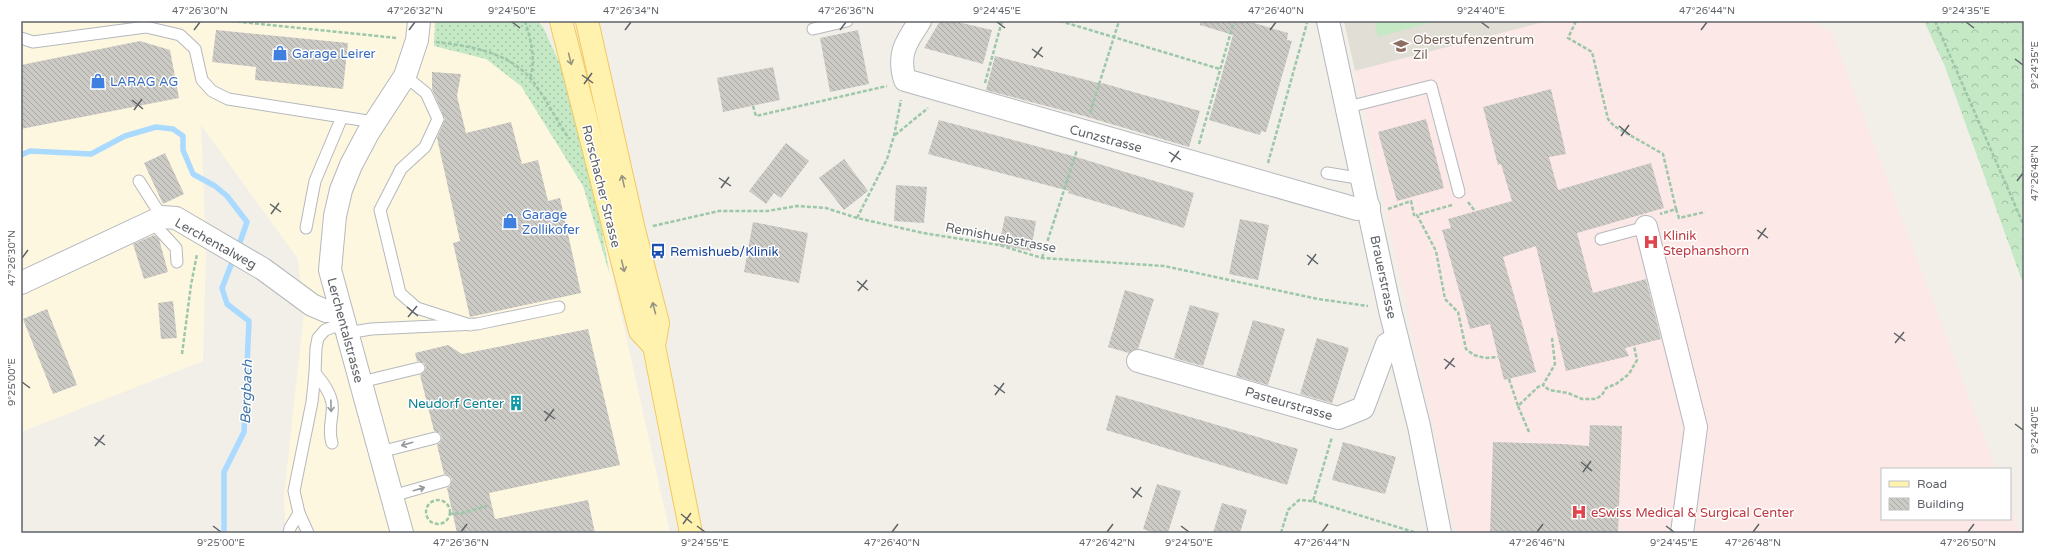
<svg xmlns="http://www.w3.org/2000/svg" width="2045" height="554" font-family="'Varela Round',sans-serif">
	<defs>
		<pattern id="grass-dots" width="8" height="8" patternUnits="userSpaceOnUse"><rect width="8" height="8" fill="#c5e8c5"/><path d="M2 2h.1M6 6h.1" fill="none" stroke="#a3c0a4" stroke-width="1.8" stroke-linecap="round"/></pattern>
		<pattern id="forest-crowns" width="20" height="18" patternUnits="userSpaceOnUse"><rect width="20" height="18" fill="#c5e8c5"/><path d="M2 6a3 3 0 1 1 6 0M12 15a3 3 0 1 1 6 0" fill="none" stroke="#a3c0a4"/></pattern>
		<pattern id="building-back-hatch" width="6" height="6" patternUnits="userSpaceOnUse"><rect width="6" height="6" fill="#cccac5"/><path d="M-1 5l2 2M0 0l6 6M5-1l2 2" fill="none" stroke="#a9a8a4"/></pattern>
	</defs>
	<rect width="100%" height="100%" fill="#f1efe8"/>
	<path fill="#fef7e0" d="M21,21H541L545,37L583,144L670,533H286L284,496L304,312L298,259L201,125L206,251L203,361L21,432Z"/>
	<path fill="#e1ded6" d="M1344,21H1548L1355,71Z"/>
	<path fill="#fce8e6" d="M1548,21H1810L1832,33L1996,469H1882V519H2010V505L2020,533H1456L1355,71Z"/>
	<path fill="url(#grass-dots)" d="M435,21H538L543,27L563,71L588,154L610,275L583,186L521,86L486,59L434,46Z"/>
	<path fill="url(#forest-crowns)" d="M1924,21H2024V286L1944,64Z"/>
	<path fill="#c5e8c5" d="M1374,21H1436L1378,37Z"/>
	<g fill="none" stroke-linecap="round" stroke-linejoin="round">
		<g stroke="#aadaff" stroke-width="5.5">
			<path d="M21,155L30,151L91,154L125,136L156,127L173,129L183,136V150L193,174L215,186L227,196L247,222L239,245"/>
			<path d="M224,533V472L244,432L249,321L227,304L222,288L233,260"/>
		</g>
	</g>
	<g fill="url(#building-back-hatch)">
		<path d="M940,21H953L992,30L983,64L924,48Z"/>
		<path d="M1200,21H1247L1288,33L1287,40L1292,41L1266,132L1261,131L1260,135L1209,120L1233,35L1200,25Z"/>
		<path d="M216,30L348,43L343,89L255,80L256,67L212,62Z"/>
		<path d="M858,30L869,84L830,92L820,38Z"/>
		<path d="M140,41L170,50L179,98L21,129V65Z"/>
		<path d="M995,56L1102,84V83L1200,111L1189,147L1084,116L986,90Z"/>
		<path d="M773,67L780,100L723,112L717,78Z"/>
		<path d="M432,72L461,74L457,96L466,133L511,122L522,164L538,160L548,201L560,198L581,293L470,317L453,243L460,241L437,138L445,119L432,89Z"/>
		<path d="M1551,89L1566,154L1549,157L1558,190L1651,163L1664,208L1577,233L1593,293L1646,279L1661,339L1625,348L1629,356L1566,371L1536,246L1503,257L1536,372L1504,380L1490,324L1470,329L1442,230L1451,228L1448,219L1512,201L1501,164L1498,165L1483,107Z"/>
		<path d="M1426,119L1444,188L1397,201L1378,132Z"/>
		<path d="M939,120L1073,156L1194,193L1184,228L1068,193L1069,191L928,154Z"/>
		<path d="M786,143L809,161L781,198L774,193L766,204L749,191Z"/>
		<path d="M165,153L184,194L163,204L144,163Z"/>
		<path d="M844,159L868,191L844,210L819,178Z"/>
		<path d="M896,185L927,187L924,223L894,221Z"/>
		<path d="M1005,216L1036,221L1031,251L999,245Z"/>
		<path d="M1240,219L1269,225L1258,280L1229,274Z"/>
		<path d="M753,222L808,233L799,283L744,272Z"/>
		<path d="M154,235L159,239L168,272L144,279L133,244Z"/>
		<path d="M1125,290L1154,299L1138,349L1129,353L1108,347Z"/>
		<path d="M173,301L177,338L161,339L158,303Z"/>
		<path d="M1190,305L1219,313L1203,366L1174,358Z"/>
		<path d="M47,309L77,385L53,394L23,319Z"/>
		<path d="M1253,320L1285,329L1268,385L1236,376Z"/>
		<path d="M588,329L620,465L489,493L495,519L588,500L595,533H457L447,488L450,486L452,479L450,476L444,474L437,445L440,443L442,437L440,433L434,431L420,375L424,373L426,367L424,363L417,361L415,353L448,345L462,354Z"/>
		<path d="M1317,338L1349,348L1332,403L1300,394Z"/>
		<path d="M1116,395L1298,449L1287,485L1106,430Z"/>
		<path d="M1590,425L1622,426L1618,533H1490L1493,442L1562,444L1589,446Z"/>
		<path d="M1343,442L1396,457L1385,494L1332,480Z"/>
		<path d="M1157,484L1181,491L1168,533H1155L1143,529Z"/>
		<path d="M1222,503L1247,510L1240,533H1213Z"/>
	</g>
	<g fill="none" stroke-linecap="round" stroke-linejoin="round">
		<g stroke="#b5b8bc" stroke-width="13">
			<g id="service">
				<path d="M813,29L847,21"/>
				<path d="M21,38L33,42L146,27L180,35L195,49L202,80L212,91L228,99L374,122"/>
				<path d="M405,76L426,93L438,119L425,147L401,169L380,210L400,293L417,308L470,325"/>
				<path d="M1348,107L1431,86L1459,192"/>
				<path d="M1327,173L1363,179"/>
				<path d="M139,181L162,217"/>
				<path d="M152,222L176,248L177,262"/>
				<path d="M306,228L315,181L342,117"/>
				<path d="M1601,239L1646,227"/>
				<path d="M347,333L371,329L477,324L559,307"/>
				<path d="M315,373C323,382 330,392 332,403C334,418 327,426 332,443"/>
				<path d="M361,382L419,368"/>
				<path d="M380,452L435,438"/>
				<path d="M392,496L445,481"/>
				<path d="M299,513L308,533"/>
				<path d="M289,533L290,528L299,513L294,491L312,402L315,373L316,348L318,338L325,330L333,327H345"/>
			</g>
		</g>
		<g stroke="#b5b8bc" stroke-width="24">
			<g id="minor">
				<path d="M920,21C906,42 897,54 905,80L1357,209L1369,207"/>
				<path d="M1328,21L1390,310L1419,426L1440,533"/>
				<path d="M1646,227L1696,427L1682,533"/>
				<path d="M21,283L162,217L176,218L263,269L312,305L326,311H340"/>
				<path d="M1138,361L1338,418L1363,408L1387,344L1397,339"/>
				<path d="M402,533L330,270L335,216L341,190L351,165L368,133L405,76L417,40L419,21"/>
			</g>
		</g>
		<g stroke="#f2c960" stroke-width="24">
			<g id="primary">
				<path d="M561,21L640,331L654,346"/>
				<path d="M587,21L634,230L658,323L654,346L691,533"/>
			</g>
		</g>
		<g stroke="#9cc7a9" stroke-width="2.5" stroke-dasharray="4 2" stroke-linecap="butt">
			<path d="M231,21L397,38"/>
			<path d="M525,21C531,40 536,60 530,79"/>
			<path d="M1060,21L1220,69"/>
			<path d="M1576,21L1568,38L1592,52L1608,119L1614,126L1663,154L1676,209L1660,214"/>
			<path d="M1935,21L2024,226"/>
			<path d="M436,42C470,46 508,52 531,79C545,97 556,119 569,139"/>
			<path d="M985,83L1002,21"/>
			<path d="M753,106L756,116L887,86"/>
			<path d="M1090,113L1119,21"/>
			<path d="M895,135L928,108"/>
			<path d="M1199,144L1234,21"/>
			<path d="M1268,163L1307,23"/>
			<path d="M1468,202L1475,211"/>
			<path d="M1452,205L1417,215L1436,251L1445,299L1458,312L1466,349L1474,355L1485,358L1498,357"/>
			<path d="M1388,209L1411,201L1414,215H1417"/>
			<path d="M1676,209L1679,218L1705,212"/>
			<path d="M857,218L887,159L894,136L901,100"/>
			<path d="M653,226L719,211H767L797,206L826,208L857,218L923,233L999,245L1042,258L1164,266L1318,299L1368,306"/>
			<path d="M1042,258L1077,150"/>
			<path d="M1552,338L1555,364L1543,385L1549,390L1568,393L1582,399H1596L1602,395L1606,388L1616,384L1629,374L1637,360L1634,346"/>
			<path d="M182,354L191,285L197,254"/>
			<path d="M1509,379L1518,406"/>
			<path d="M1529,432L1518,406L1538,387L1543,385"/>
			<circle cx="438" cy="512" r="12"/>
			<path d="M1313,501L1417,533"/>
			<path d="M449,514L462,513L487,506"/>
			<path d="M1281,533L1288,510L1299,500L1313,501L1332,437"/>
		</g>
		<use href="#service" stroke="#fff" stroke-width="11"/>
		<use href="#minor" stroke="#fff" stroke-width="22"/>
		<use href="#primary" stroke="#fff2af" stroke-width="22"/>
	</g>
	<defs><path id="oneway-shaft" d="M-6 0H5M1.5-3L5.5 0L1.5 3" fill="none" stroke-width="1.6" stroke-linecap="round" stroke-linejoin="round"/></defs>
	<g stroke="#979581">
		<use href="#oneway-shaft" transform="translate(570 59) rotate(76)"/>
		<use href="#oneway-shaft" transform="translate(623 181) rotate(-103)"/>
		<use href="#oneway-shaft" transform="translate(623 266) rotate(76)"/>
		<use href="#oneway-shaft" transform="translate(654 308) rotate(-105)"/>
	</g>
	<g stroke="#979a9d">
		<use href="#oneway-shaft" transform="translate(331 406) rotate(89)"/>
		<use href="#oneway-shaft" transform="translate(407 444) rotate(164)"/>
		<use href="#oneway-shaft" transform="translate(419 489) rotate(-16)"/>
	</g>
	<path fill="none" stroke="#5f6368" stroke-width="1.5" d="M512,22L520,28M997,22L1005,28M1481,22L1489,28M1966,22L1974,28M194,30L200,22M409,30L415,22M625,30L631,22M840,30L846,22M1270,30L1276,22M1701,30L1707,22M1032,49L1043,57M1034,58L1042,47M2015,59L2023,65M582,75L593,83M584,84L592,73M132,100L143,109M134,110L142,99M1619,126L1630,135M1621,136L1629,125M1169,152L1181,160M1171,162L1179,151M719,178L731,186M2017,181L2023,173M721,188L729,177M270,204L281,212M271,214L279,203M1757,230L1768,238M1758,239L1766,228M1307,255L1318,264M22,258L28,250M1308,265L1316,254M857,281L868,290M858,291L867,280M407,307L418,316M408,317L417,306M1894,333L1905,341M1895,343L1904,332M1444,359L1455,367M1445,369L1454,358M22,382L30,388M994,385L1005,393M995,395L1004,383M544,411L555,419M545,421L554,409M2015,424L2023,430M94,437L105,445M95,446L104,435M1581,462L1592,471M1583,472L1591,461M1131,488L1142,497M1133,498L1141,487M681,514L692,523M683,524L691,513M213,526L221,532M697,526L705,532M1181,526L1189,532M1666,526L1674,532M461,532L467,524M892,532L898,524M1107,532L1113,524M1322,532L1328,524M1537,532L1543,524M1753,532L1759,524M1968,532L1974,524"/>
	<defs>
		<g id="school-bare" transform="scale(1.2)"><path d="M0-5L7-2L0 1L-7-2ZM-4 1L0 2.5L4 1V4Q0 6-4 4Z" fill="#8d6e63" stroke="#fff" stroke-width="2.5" paint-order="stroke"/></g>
		<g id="shop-bare" transform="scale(1.2)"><path d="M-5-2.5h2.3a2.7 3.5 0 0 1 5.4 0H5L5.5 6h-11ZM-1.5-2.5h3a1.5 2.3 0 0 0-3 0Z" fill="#3f7fe0" stroke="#fff" stroke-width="2.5" paint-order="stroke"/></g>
		<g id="hospital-bare" transform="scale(1.2)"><path d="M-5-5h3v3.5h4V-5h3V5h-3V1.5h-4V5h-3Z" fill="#e0444e" stroke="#fff" stroke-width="2.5" paint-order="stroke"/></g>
		<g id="bus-bare" transform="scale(1.2)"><path d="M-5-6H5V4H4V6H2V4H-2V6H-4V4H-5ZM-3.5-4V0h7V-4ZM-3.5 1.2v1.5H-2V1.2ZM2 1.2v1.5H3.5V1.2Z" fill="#1a4fb4" stroke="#fff" stroke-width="2.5" paint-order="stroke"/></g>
		<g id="building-bare" transform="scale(1.2)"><path d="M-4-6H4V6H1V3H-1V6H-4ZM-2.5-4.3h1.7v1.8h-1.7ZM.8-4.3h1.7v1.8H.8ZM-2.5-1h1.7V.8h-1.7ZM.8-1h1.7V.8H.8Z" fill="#0f9aa8" stroke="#fff" stroke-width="2.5" paint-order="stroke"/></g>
	</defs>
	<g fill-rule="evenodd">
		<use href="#school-bare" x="1401" y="46"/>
		<use href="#shop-bare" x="280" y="53"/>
		<use href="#shop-bare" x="98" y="81"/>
		<use href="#shop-bare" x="510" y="221"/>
		<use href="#hospital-bare" x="1651" y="242"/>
		<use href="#bus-bare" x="658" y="251"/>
		<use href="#building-bare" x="516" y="403"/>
		<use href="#hospital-bare" x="1579" y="512"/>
	</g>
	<g text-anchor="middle" stroke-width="3" stroke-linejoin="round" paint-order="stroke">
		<g font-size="13" fill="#785e54" stroke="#fff" text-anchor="start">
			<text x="1413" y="44">Oberstufenzentrum<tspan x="1413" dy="15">Zil</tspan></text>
		</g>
		<g font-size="13" fill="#366cbe" stroke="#fff" text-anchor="start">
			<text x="292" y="58">Garage Leirer</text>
			<text x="110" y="86">LARAG AG</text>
			<text x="522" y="219">Garage<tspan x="522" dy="15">Zollikofer</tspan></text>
		</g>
		<g font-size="13" fill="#5f6368" stroke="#fff">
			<text transform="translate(1106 138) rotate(15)" y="5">Cunzstrasse</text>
			<text transform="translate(602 186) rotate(76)" y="5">Rorschacher Strasse</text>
			<text transform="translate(1001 237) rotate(11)" y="5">Remishuebstrasse</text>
			<text transform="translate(216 243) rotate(29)" y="5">Lerchentalweg</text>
			<text transform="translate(1384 277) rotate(78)" y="5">Brauerstrasse</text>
			<text transform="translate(346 330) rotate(75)" y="5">Lerchentalstrasse</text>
			<text transform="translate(1289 403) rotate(16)" y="5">Pasteurstrasse</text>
		</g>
		<g font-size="13" fill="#be3a42" stroke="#fff" text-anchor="start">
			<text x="1663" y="240">Klinik<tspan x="1663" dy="15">Stephanshorn</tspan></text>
			<text x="1591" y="517">eSwiss Medical &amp; Surgical Center</text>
		</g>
		<g font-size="13" fill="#164399" stroke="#fff" text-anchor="start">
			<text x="670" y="256">Remishueb/Klinik</text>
		</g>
		<g font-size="13" fill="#0d838f" stroke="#fff" text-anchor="end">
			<text x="504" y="408">Neudorf Center</text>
		</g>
		<g font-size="14" font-style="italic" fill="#4174aa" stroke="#fff">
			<text transform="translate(246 392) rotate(-88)" y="5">Bergbach</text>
		</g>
	</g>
	<rect width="2045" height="554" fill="none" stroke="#ffffff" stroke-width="44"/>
	<rect x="1881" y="468" width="130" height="52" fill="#ffffff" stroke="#bfc1c3"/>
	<rect x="1889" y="481" width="20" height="6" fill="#fff2af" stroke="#bfc1c3"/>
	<text x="1917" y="488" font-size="12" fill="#5f6368">Road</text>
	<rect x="1889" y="498" width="20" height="12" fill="url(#building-back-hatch)" stroke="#bfc1c3"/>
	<text x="1917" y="508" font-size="12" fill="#5f6368">Building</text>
	<rect x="22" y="22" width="2001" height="510" fill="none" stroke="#5f6368" stroke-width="1.5"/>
	<g font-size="10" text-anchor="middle" fill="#5f6368">
		<text x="200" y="14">47°26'30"N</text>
		<text x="415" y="14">47°26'32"N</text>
		<text x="512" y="14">9°24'50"E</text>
		<text x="631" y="14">47°26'34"N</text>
		<text x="846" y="14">47°26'36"N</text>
		<text x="997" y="14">9°24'45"E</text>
		<text x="1276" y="14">47°26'40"N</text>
		<text x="1481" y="14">9°24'40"E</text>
		<text x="1707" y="14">47°26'44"N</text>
		<text x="1966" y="14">9°24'35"E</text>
		<text transform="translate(2034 65) rotate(-90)" y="4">9°24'35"E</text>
		<text transform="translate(2034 173) rotate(-90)" y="4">47°26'48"N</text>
		<text transform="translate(11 258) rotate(-90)" y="4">47°26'30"N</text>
		<text transform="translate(11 382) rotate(-90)" y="4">9°25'00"E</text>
		<text transform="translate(2034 430) rotate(-90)" y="4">9°24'40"E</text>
		<text x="221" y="546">9°25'00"E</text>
		<text x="461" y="546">47°26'36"N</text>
		<text x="705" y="546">9°24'55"E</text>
		<text x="892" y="546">47°26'40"N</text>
		<text x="1107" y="546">47°26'42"N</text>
		<text x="1189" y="546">9°24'50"E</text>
		<text x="1322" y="546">47°26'44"N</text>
		<text x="1537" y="546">47°26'46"N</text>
		<text x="1674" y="546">9°24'45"E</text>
		<text x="1753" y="546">47°26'48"N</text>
		<text x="1968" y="546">47°26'50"N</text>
	</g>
</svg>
